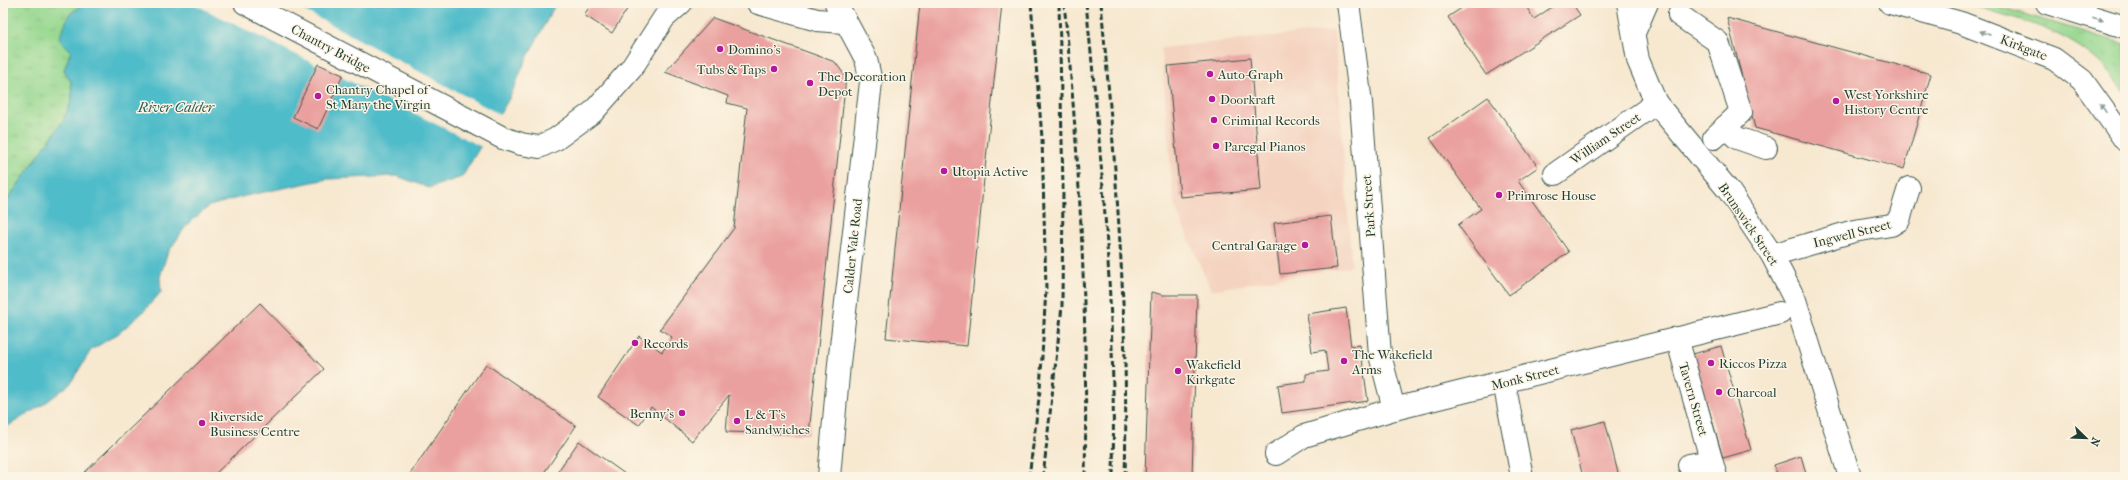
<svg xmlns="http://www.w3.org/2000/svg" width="2128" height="480" font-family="'IM FELL French Canon',serif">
	<defs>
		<pattern id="grass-tufts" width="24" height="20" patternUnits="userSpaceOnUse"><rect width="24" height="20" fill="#95d78f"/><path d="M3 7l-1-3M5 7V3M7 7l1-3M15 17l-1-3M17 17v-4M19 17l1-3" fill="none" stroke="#80b97c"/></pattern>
	</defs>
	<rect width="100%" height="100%" fill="#fcf5e5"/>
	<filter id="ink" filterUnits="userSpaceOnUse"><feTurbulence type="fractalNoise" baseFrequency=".025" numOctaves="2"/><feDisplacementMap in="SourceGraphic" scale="8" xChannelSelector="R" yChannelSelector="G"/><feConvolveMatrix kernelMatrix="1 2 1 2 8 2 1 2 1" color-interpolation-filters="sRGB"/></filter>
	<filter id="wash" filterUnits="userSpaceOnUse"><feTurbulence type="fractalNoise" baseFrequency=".012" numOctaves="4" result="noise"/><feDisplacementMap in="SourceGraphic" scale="16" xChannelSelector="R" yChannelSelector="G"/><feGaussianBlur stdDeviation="0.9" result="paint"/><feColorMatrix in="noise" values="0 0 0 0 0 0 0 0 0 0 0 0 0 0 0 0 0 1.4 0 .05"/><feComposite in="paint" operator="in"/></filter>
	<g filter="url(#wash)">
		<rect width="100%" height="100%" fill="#f7e8d0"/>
		<path fill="#f4d3c0" d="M1334,30L1352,266L1211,290L1174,205L1161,48Z"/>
		<g fill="url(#grass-tufts)" stroke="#5a8a62">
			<path d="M3,3H84L69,15L71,51L64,70L71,82L72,100L63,121L3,206Z"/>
			<path d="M1962,3H1987L2125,44V92C2116,82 2108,71 2099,62C2061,27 2010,17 1962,3Z"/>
		</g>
		<path fill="#4fbcc9" stroke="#377c7e" d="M84,3H556L525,62L510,97L462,177L429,188L397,176L327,179L245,196L209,206L186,226L167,254L160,277L161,292L142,313L119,333L91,350L70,384L44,404L3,429V206L63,121L72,100L71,82L64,70L71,51L59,38L69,15Z"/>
		<path fill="#f7e8d0" d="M192,3H290L501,115L482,147Z"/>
		<g id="blocks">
			<g fill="#eaa09f">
				<path d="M592,3H631L612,33L584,15Z"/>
				<path d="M920,3H1002L967,346L886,338Z"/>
				<path d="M1469,3H1524L1534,19L1558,3H1572L1580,15L1486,75L1448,17Z"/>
				<path d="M713,18L835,62L846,77L809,434L726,432L729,395L692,441L651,407L639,425L598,397L639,336L662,352L672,337L660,329L734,228L747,108L727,103L728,96L665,72Z"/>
				<path d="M1727,18L1931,74L1904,169L1755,128Z"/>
				<path d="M1250,58L1261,190L1180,197L1168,66Z"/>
				<path d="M318,64L343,75L318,129L293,117Z"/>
				<path d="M1488,97L1538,167L1518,181L1569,252L1509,295L1458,225L1481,209L1430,138Z"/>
				<path d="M1331,216L1337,268L1280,274L1274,223Z"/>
				<path d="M1151,292L1163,295H1197L1192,477H1145Z"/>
				<path d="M260,303L324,369L212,477H80Z"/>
				<path d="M1346,308L1351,346L1360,345L1368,401L1282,413L1278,385L1306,381V374L1328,371L1325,350L1312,352L1307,314Z"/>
				<path d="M1721,346L1751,450L1723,458L1693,354Z"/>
				<path d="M486,364L576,426L541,477H408Z"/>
				<path d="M1605,421L1619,477H1583L1571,430Z"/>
				<path d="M579,441L629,477H554Z"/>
				<path d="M1801,456L1807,477H1778L1774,465Z"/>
			</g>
		</g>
	</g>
	<g filter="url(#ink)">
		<use href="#blocks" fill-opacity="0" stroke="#3f574b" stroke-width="1"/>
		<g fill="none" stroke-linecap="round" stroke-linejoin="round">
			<g stroke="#3f574b" stroke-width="24">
				<g id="street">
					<path d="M245,3L503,138L521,144L539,147L556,139L593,112L631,69L664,18L681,3"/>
					<path d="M758,3L817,20L844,22"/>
					<path d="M1348,3L1361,103L1380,355L1394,409"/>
					<path d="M1679,15L1718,42L1741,112L1714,138"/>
					<path d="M1725,127L1737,138L1766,148"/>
					<path d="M1555,174L1656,103"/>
					<path d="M1772,255L1854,231L1891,225L1899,220L1909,188"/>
					<path d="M1677,338L1716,477"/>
					<path d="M1504,382L1522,477"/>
					<path d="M1276,454L1304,436L1394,409L1780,313"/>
					<path d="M1689,465L1711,461"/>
					<path d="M829,477L839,364L871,82L866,59L836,3"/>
				</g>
			</g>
			<g stroke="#3f574b" stroke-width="24">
				<g id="secondary">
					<path d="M1628,3L1638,60L1656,103L1729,191L1772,255L1795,300L1850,477"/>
					<path d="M1634,33L1647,3"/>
				</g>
			</g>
			<g stroke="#3f574b" stroke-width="24">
				<g id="highway">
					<path d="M1890,3L1961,23L2054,59L2082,80L2125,140"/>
					<path d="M2047,3L2125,27"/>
				</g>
			</g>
			<use href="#street" stroke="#fff" stroke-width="22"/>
			<use href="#secondary" stroke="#fff" stroke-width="22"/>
			<use href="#highway" stroke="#fff" stroke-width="22"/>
			<g stroke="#1f3d34" stroke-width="3" stroke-dasharray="6 3" stroke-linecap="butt">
				<path d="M1064,3C1080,162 1088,317 1085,477"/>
				<path d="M1086,3C1102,160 1116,319 1113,477"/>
				<path d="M1101,3C1115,160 1129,319 1125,477"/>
				<path d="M1029,477L1040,390L1046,289L1042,138L1031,3"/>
				<path d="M1043,477L1062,306L1063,188L1059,3"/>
			</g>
		</g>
		<defs><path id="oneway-solid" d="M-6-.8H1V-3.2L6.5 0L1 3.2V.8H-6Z"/></defs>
		<g fill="#8f9e9a">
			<use href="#oneway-solid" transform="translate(2098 19) rotate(17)"/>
			<use href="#oneway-solid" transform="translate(1985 33) rotate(-159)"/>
			<use href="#oneway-solid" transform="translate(2103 108) rotate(-125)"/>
		</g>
	</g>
	<g fill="#b5179e" stroke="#fcf5e5" stroke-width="1.5">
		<circle cx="720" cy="49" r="4"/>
		<circle cx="774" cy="69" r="4"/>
		<circle cx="1210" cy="74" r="4"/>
		<circle cx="810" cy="83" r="4"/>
		<circle cx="318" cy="96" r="4"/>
		<circle cx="1212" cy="99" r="4"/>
		<circle cx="1836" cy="101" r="4"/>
		<circle cx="1214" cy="120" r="4"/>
		<circle cx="1216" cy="146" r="4"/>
		<circle cx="944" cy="171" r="4"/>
		<circle cx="1499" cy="195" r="4"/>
		<circle cx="1305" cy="245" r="4"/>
		<circle cx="635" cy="343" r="4"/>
		<circle cx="1344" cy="361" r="4"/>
		<circle cx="1711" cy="363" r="4"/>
		<circle cx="1178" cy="371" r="4"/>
		<circle cx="1719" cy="392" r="4"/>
		<circle cx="682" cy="413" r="4"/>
		<circle cx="737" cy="421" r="4"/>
		<circle cx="202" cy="423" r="4"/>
	</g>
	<g text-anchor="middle" stroke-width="3" stroke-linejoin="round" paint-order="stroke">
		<g font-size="13" fill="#1f3d34" stroke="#fcf5e5">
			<text transform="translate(2024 47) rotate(21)" y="5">Kirkgate</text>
			<text transform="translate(331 48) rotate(28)" y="5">Chantry Bridge</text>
			<text transform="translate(1605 138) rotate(-34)" y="5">William Street</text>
			<text transform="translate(1368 206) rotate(-94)" y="5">Park Street</text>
			<text transform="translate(1749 224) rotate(56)" y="5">Brunswick Street</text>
			<text transform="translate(1852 233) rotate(-14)" y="5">Ingwell Street</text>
			<text transform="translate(852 246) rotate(-84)" y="5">Calder Vale Road</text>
			<text transform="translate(1525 377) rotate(-14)" y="5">Monk Street</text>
			<text transform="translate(1694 399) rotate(74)" y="5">Tavern Street</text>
		</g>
		<g font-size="13" fill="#1f3d34" stroke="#fcf5e5" text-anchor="start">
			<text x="728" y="54">Domino's</text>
			<text x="766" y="74" text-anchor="end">Tubs &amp; Taps</text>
			<text x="1218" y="79">Auto-Graph</text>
			<text x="818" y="81">The Decoration<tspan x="818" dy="15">Depot</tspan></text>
			<text x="326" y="94">Chantry Chapel of<tspan x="326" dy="15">St Mary the Virgin</tspan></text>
			<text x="1844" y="99">West Yorkshire<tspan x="1844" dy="15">History Centre</tspan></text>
			<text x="1220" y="104">Doorkraft</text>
			<text x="1222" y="125">Criminal Records</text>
			<text x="1224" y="151">Paregal Pianos</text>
			<text x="952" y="176">Utopia Active</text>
			<text x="1507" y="200">Primrose House</text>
			<text x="1297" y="250" text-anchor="end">Central Garage</text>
			<text x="643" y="348">Records</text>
			<text x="1352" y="359">The Wakefield<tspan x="1352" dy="15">Arms</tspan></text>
			<text x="1719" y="368">Riccos Pizza</text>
			<text x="1186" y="369">Wakefield<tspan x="1186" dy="15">Kirkgate</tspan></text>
			<text x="1727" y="397">Charcoal</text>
			<text x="674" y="418" text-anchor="end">Benny's</text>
			<text x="745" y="419">L &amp; T's<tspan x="745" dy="15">Sandwiches</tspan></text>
			<text x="210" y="421">Riverside<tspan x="210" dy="15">Business Centre</tspan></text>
		</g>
		<g font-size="14" font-style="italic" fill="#2b5d59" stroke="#fcf5e5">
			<text x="176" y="112">River Calder</text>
		</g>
	</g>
	<rect width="2128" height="480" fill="none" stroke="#fcf5e5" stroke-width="16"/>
	<g transform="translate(2086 438) rotate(113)" stroke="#fcf5e5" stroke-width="3" paint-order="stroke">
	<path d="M0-3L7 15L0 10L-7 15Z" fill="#1f3d34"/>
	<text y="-6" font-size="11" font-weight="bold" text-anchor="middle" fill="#1f3d34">N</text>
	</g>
</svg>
